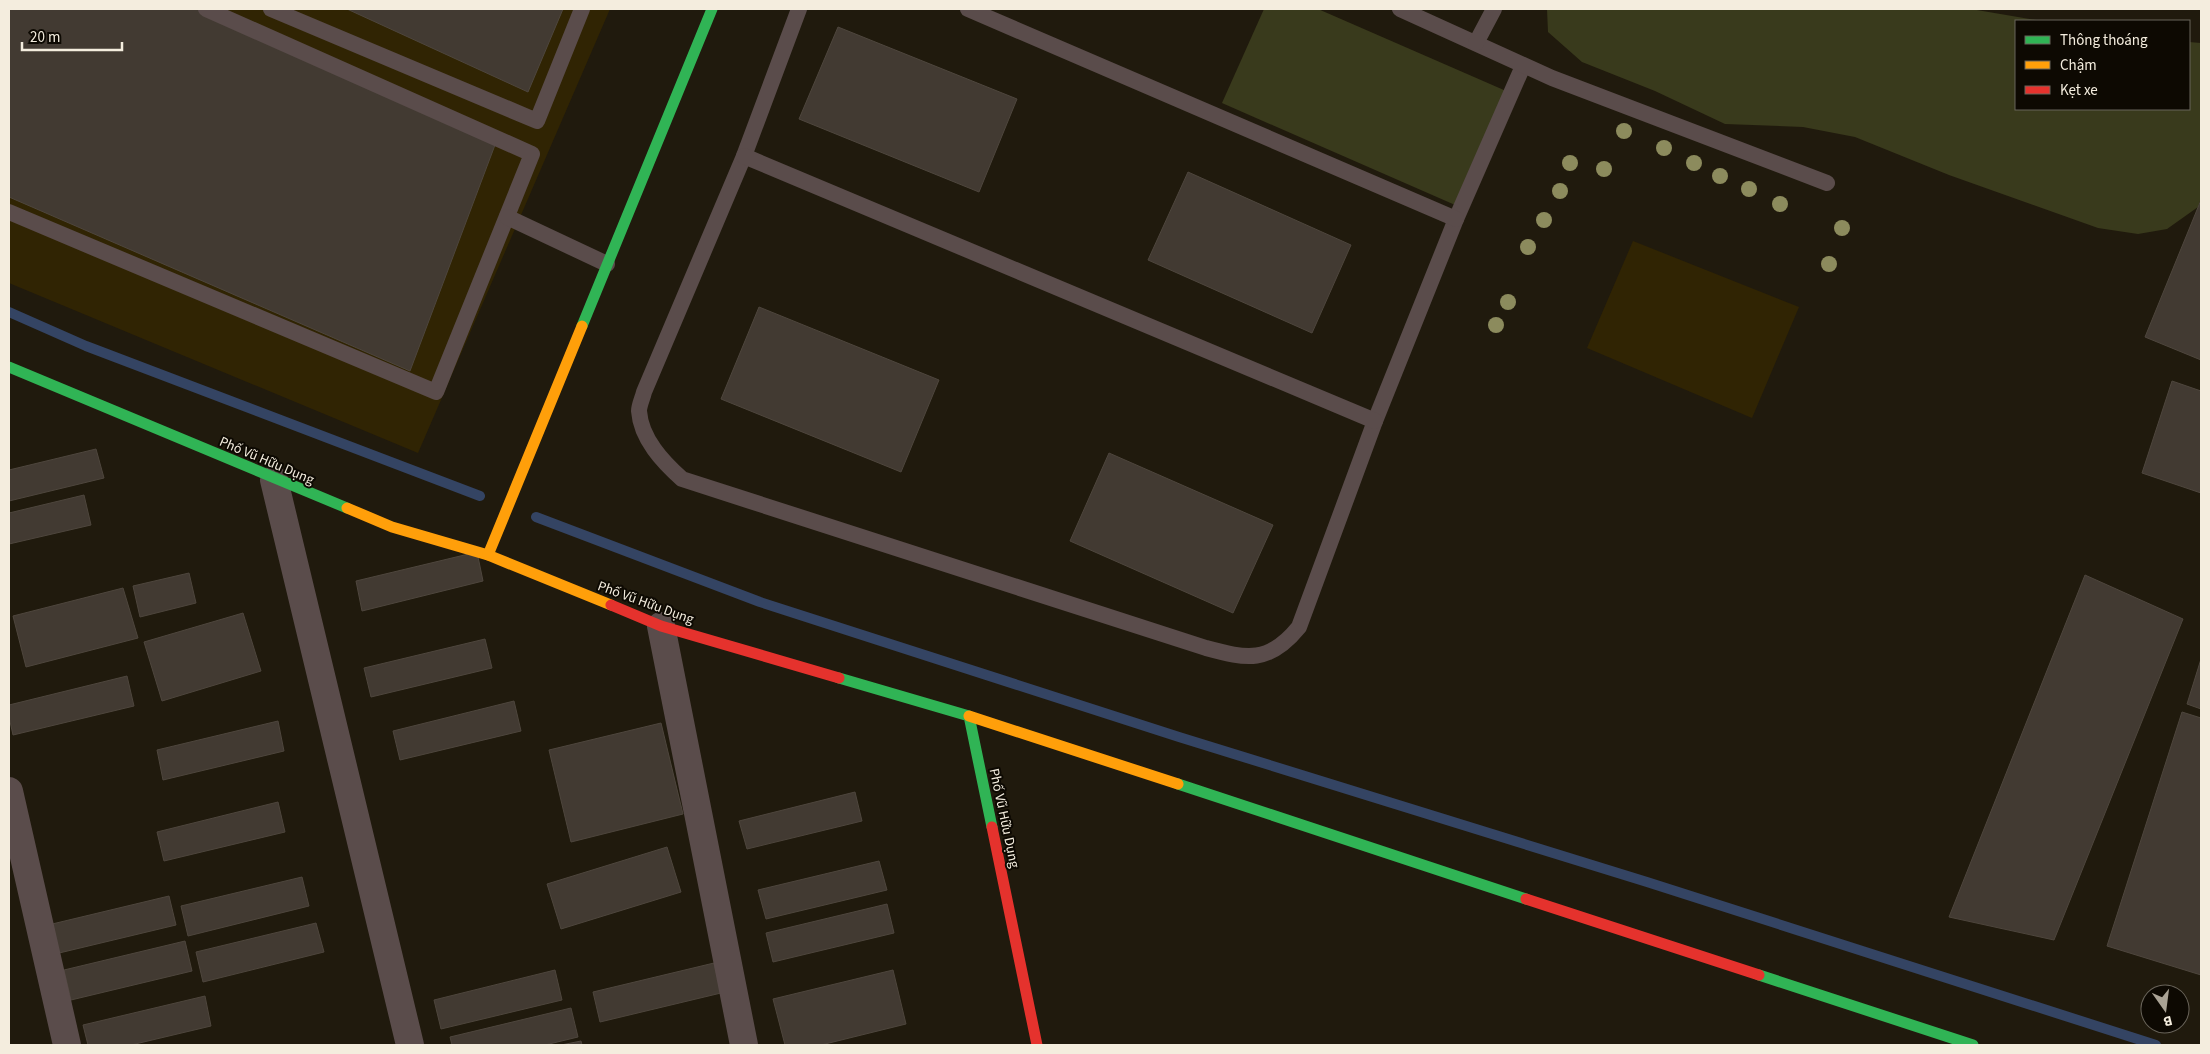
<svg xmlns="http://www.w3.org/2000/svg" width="2210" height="1054" font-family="'Source Sans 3',sans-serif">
	<rect width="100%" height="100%" fill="#201a0d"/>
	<g fill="#302403">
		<path d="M9,9H610L418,453L9,283Z"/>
		<path d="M1633,241L1799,307L1752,418L1587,348Z"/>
	</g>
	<g fill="#393a1c">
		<path d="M1264,9H1318L1513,94L1462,208L1222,103Z"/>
		<path d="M1547,9H1971L2042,21H2016V109H2189V42L2201,43V198L2198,207L2167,229L2138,234L2098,228L1949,175L1855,137L1803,127L1725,124L1655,91L1582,62L1548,32Z"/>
	</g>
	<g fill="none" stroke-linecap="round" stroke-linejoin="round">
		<g stroke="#344463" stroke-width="10">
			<path d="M9,312L86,346L480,496"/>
			<path d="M536,517L760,602L1179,737L1647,882L2156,1045"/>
		</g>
	</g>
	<g fill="#423a32" stroke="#4e463d">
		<path d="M9,9H200L498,137L410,371L9,197Z"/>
		<path d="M347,9H563L528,92Z"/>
		<path d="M838,27L1017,99L979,192L799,119Z"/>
		<path d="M1188,172L1351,245L1312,333L1148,260Z"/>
		<path d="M2201,200V360L2145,337Z"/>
		<path d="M759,307L939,380L901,472L721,399Z"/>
		<path d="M2172,381L2201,391V493L2142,473Z"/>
		<path d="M96,449L104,478L9,501V470Z"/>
		<path d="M1109,453L1273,525L1233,613L1070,541Z"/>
		<path d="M84,495L91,525L9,544V513Z"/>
		<path d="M477,552L483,581L362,611L356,581Z"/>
		<path d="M189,573L196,603L140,617L133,586Z"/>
		<path d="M2085,575L2183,619L2054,940L1949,917Z"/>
		<path d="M123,588L138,638L26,667L13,616Z"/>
		<path d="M243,613L261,671L162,701L144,642Z"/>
		<path d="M485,639L492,668L371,697L364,668Z"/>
		<path d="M2201,659V709L2187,704Z"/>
		<path d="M127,676L134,706L13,735L9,717V705Z"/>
		<path d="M514,701L521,731L400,760L393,731Z"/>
		<path d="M2182,712L2201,718V975L2107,946Z"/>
		<path d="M278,721L284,751L163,780L157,750Z"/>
		<path d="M661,723L683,814L571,842L549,750Z"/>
		<path d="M855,792L862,821L747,849L739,821Z"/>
		<path d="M278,802L285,832L164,861L157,832Z"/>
		<path d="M667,847L681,892L561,929L547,884Z"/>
		<path d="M879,861L887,890L766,919L758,890Z"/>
		<path d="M302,877L309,906L188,936L181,906Z"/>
		<path d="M169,896L176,925L55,954L48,925Z"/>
		<path d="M887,904L894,933L773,962L766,933Z"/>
		<path d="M316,923L324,952L203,982L196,952Z"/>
		<path d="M185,941L192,971L71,1000L64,970Z"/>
		<path d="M714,963L721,993L600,1022L593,992Z"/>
		<path d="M555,970L562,1000L441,1029L434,1000Z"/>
		<path d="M893,970L906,1024L821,1045H785L773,999Z"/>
		<path d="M205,996L211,1026L131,1045H88L83,1025Z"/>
		<path d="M571,1008L578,1037L545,1045H452L450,1037Z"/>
		<path d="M581,1041L582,1045H561Z"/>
	</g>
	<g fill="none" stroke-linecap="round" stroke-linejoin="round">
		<g stroke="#5a4c4b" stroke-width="16">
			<path d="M271,9L537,121L582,9"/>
			<path d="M799,9L744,156L644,392C643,397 639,405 639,411C641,439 663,462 682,479L1206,648C1247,659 1269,664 1299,627L1375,421L1456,219L1523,66"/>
			<path d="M968,9L1456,219"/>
			<path d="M1400,9L1552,78L1827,183"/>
			<path d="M1476,43L1494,9"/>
			<path d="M744,156L1375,421"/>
			<path d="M9,212L436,392L532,154L206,9"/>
			<path d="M507,217L607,264"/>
		</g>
		<g stroke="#5a4c4b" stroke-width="28">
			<path d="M274,480L410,1045"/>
			<path d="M661,626L744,1045"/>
			<path d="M9,791L67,1045"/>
		</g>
		<g stroke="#30b455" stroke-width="11">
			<path d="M582,326L712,9"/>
			<path d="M9,367L347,508"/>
			<path d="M839,678L969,716L992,827"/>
			<path d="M1178,784L1526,899"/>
			<path d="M1759,975L1973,1045"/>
		</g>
		<g stroke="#ff9f0a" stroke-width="11">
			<path d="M347,508L392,527L488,555L611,605"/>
			<path d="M488,555L582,326"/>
			<path d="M969,716L1178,784"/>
		</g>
		<g stroke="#e5322d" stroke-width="11">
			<path d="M611,605L661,626L839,678"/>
			<path d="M992,827L1037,1045"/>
			<path d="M1526,899L1759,975"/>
		</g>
	</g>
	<g fill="#8c8b5d">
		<circle cx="1624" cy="131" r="8"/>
		<circle cx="1664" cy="148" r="8"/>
		<circle cx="1570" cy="163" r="8"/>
		<circle cx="1694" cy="163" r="8"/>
		<circle cx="1604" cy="169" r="8"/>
		<circle cx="1720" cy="176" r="8"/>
		<circle cx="1749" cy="189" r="8"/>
		<circle cx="1560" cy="191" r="8"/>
		<circle cx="1780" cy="204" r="8"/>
		<circle cx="1544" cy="220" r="8"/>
		<circle cx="1842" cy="228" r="8"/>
		<circle cx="1528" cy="247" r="8"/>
		<circle cx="1829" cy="264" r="8"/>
		<circle cx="1508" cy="302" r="8"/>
		<circle cx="1496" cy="325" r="8"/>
	</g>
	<g text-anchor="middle" stroke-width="4" stroke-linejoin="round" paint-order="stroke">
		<g font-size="14" fill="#f4edde" stroke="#0d0902">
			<text transform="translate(267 460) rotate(23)" y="5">Phố Vũ Hữu Dụng</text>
			<text transform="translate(646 602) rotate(20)" y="5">Phố Vũ Hữu Dụng</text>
			<text transform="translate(1005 818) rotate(78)" y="5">Phố Vũ Hữu Dụng</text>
		</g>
	</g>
	<rect width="2210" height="1054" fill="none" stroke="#f4edde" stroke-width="20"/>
	<rect x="2015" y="20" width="175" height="90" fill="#0d0902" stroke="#69645a"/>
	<rect x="2025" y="36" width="25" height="8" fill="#30b455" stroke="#69645a"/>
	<text x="2060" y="45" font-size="15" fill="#f4edde">Thông thoáng</text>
	<rect x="2025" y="61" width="25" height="8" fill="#ff9f0a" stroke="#69645a"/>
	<text x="2060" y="70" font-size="15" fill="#f4edde">Chậm</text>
	<rect x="2025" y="86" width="25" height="8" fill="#e5322d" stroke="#69645a"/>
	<text x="2060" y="95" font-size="15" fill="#f4edde">Kẹt xe</text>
	<g transform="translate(2165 1009) rotate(166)"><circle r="24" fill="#0d0902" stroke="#69645a"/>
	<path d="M0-4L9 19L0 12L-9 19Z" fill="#aaa395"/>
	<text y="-8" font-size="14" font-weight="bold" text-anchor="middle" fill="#f4edde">B</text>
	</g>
	<path d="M22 42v8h100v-8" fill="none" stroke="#f4edde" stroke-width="2.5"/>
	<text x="30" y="42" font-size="15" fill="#f4edde" stroke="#0d0902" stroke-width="4" paint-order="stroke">20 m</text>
</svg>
